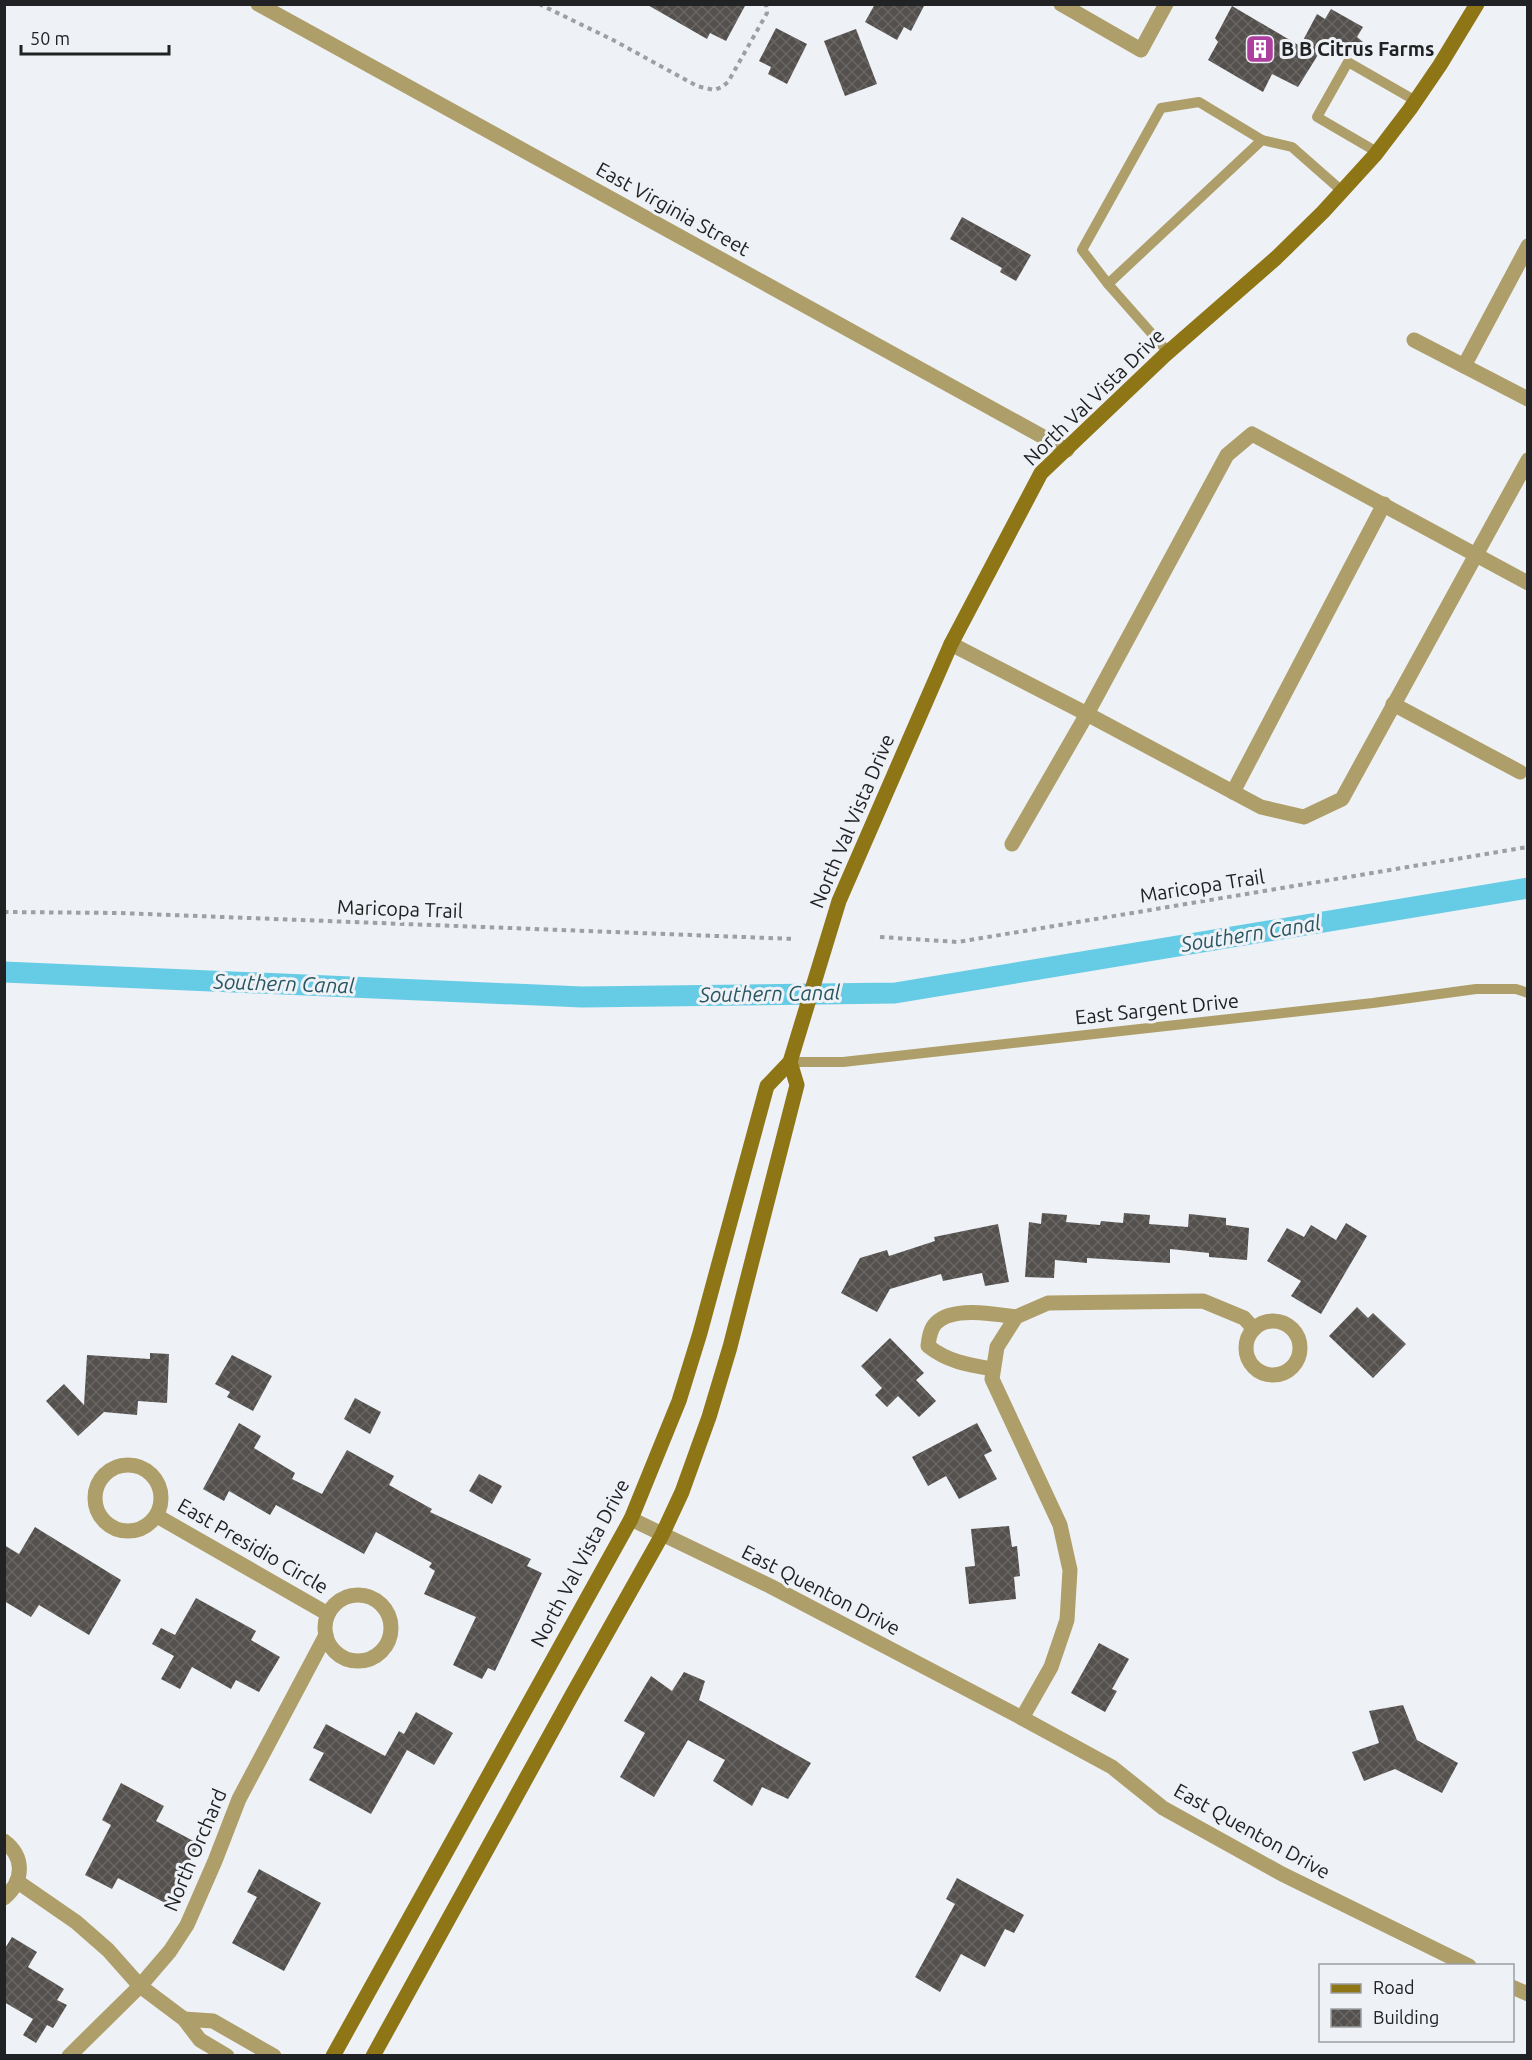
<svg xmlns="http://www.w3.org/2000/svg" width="1532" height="2060" font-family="Ubuntu,sans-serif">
	<defs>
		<pattern id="building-cross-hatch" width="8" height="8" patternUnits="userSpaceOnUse" patternTransform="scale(1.5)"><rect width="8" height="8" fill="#54504e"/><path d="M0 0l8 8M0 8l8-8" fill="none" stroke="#696664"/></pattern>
	</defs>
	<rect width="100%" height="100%" fill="#eef1f5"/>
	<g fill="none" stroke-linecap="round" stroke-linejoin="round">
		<path stroke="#66cbe5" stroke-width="21" d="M4,972L582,997L895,993L1528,888"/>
	</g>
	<g fill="url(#building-cross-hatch)">
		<path d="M646,4H746L726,41L710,33L707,39Z"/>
		<path d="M875,4H925L911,31L904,27L897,40L865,22Z"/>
		<path d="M1232,6L1300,46L1317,14L1325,19L1331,9L1363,27L1357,37L1363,42L1355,57L1326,42L1298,87L1272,74L1263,92L1208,60L1218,42L1215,38Z"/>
		<path d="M776,28L807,44L787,84L768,74L771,67L759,61Z"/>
		<path d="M856,29L877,84L845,96L824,41Z"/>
		<path d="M962,217L1031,255L1016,281L1000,272L1002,268L950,239Z"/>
		<path d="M1042,1213L1067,1215L1066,1222L1100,1225L1101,1221L1123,1223L1124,1213L1150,1215L1149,1224L1188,1227L1189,1214L1226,1218V1225L1249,1228L1247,1260L1209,1257V1253L1170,1249V1263L1087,1258V1263L1055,1260L1054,1278L1025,1277L1029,1222L1041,1224Z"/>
		<path d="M1346,1223L1367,1236L1321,1314L1291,1296L1301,1281L1267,1261L1287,1228L1304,1237L1311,1225L1336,1240Z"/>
		<path d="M998,1224L1009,1282L985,1286L982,1273L943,1281L941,1274L890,1289L877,1312L841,1293L860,1258L887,1250L889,1256L935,1241L934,1237Z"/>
		<path d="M1357,1307L1368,1318L1373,1313L1406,1344L1373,1378L1329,1336Z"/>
		<path d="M890,1338L924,1373L916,1380L936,1401L919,1417L898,1396L887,1407L875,1395L882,1388L861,1366Z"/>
		<path d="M150,1353L169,1354L167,1403L138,1401L137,1415L104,1412L78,1436L46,1401L64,1384L84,1405L87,1355L150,1359Z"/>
		<path d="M232,1355L272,1376L253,1411L227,1397L230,1392L215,1384Z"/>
		<path d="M355,1398L381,1412L370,1434L344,1419Z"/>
		<path d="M239,1423L261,1436L254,1448L295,1473L292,1479L322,1494L347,1450L394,1476L389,1485L432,1509L430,1512L531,1559L527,1566L542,1573L495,1671L488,1668L482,1679L453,1665L476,1617L424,1594L435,1571L429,1567L432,1563L376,1532L364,1554L276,1505L270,1515L229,1491L224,1501L203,1489Z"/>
		<path d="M977,1423L992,1451L984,1455L997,1479L959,1499L946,1476L928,1486L912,1457Z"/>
		<path d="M479,1474L502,1486L492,1504L469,1491Z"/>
		<path d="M1009,1526L1012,1547L1017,1546L1020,1576L1014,1577L1016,1599L969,1604L965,1567L975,1566L971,1529Z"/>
		<path d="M35,1527L121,1580L89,1635L39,1605L31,1617L4,1601V1545L19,1554Z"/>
		<path d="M196,1598L256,1631L251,1640L280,1657L259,1692L236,1680L231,1689L192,1667L180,1689L161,1679L174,1656L152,1644L161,1628L175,1635Z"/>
		<path d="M1099,1643L1129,1659L1112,1689L1117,1691L1105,1712L1071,1693Z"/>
		<path d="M684,1672L705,1681L699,1700L811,1763L788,1799L762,1787L752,1806L713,1781L725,1760L688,1740L654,1797L620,1777L645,1733L624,1721L651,1676L672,1691Z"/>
		<path d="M1403,1705L1417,1740L1458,1763L1442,1793L1395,1769L1364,1781L1352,1752L1379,1743L1369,1711Z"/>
		<path d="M416,1712L453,1733L434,1765L407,1750L371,1814L309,1780L324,1753L313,1748L326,1724L385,1756L399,1731L404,1734Z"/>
		<path d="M121,1783L164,1806L156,1821L199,1844L167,1904L118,1878L112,1889L85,1875L111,1825L102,1820Z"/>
		<path d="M259,1869L321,1903L284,1971L232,1943L257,1897L247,1892Z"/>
		<path d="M957,1878L1024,1915L1014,1933L1005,1929L985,1967L961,1954L940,1992L915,1977L955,1904L946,1899Z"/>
		<path d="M12,1937L37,1952L28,1967L64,1989L57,2000L67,2005L53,2028L47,2025L36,2043L23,2035L33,2019L4,2002V1950Z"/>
	</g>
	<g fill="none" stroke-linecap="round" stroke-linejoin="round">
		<g stroke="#9da0a3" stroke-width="4" stroke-dasharray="4.5 4.5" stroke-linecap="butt">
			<path d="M539,4L613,40L697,86L714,90L722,87L728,82L767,13L766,4"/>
			<path d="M4,912L119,913L795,939"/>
			<path d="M880,937L958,942L1528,847"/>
		</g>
		<g stroke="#ae9e6a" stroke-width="10">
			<path d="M1377,152L1317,117L1348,62L1416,101"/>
			<path d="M1108,284L1082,250L1161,108L1199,102L1262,140"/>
			<path d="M1168,352L1108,284L1262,140L1292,147L1342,191"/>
			<path d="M790,1062H843L1373,1003L1476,989H1516L1528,993"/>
		</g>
		<g stroke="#ae9e6a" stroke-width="15">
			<path d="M258,4L1067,450"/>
			<path d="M1061,4L1141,50L1166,4"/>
			<path d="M1414,340L1528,399"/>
			<path d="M1464,366L1528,246"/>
			<path d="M951,644L1087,714L1261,807L1304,817L1342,799L1528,460"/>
			<path d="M1393,704L1520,772"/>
			<path d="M1233,792L1384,504"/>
			<path d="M1012,844L1087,714L1227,455L1252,434L1528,583"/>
			<circle cx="1273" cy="1348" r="27"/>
			<path d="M993,1369C969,1365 948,1362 928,1346C929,1338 930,1329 936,1323C953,1306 995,1314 1016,1317"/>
			<circle cx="128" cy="1498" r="33"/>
			<path d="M157,1516L328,1614"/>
			<path d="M631,1519L770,1586L1022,1718L1112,1767L1163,1808L1282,1874L1469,1966"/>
			<circle cx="358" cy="1628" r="33"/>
			<path d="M1022,1718L1051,1667L1067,1620L1070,1570L1060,1525L992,1379L997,1347L1016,1317L1048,1303L1203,1301L1244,1318L1254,1329"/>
			<path d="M4,1841C25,1857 24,1881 4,1898"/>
			<path d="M18,1882L76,1922L108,1950L140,1986L184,2019L200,2040L227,2056"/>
			<path d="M1512,1987L1528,1994"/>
			<path d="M184,2019L213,2021L274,2056"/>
			<path d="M69,2056L140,1986L170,1951L187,1925L215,1861L239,1799L326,1635"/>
		</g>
		<g stroke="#8e7516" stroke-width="15">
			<path d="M333,2056L631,1519L679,1401L700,1333L767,1086L790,1062L839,901L951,644L1041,473L1165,355L1276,258L1323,212L1375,155L1410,109L1440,65L1477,4"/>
			<path d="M373,2056L572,1695L662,1535L682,1492L709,1417L730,1347L797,1085L790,1062"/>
		</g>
	</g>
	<defs>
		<g id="building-square" transform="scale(1.5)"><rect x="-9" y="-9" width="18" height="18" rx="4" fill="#ad409f" stroke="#eef1f5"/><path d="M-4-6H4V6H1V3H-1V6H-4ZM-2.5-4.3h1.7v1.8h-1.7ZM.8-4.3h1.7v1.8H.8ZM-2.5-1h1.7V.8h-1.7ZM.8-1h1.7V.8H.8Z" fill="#fff"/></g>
	</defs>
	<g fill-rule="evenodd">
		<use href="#building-square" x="1260" y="49"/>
	</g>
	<g text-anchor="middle" stroke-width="6" stroke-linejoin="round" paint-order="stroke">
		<g font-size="20" font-weight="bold" fill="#202223" stroke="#eef1f5" text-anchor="start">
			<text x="1281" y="56">B B Citrus Farms</text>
		</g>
		<g font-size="20" fill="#202223" stroke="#eef1f5">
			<text transform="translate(673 209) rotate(29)" y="7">East Virginia Street</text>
			<text transform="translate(1094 397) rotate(-44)" y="7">North Val Vista Drive</text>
			<text transform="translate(852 821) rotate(-67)" y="7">North Val Vista Drive</text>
			<text transform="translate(1202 886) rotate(-9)" y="7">Maricopa Trail</text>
			<text transform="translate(400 909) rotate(2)" y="7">Maricopa Trail</text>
			<text transform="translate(1157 1009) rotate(-6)" y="7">East Sargent Drive</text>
			<text transform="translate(253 1546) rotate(30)" y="7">East Presidio Circle</text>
			<text transform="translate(580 1563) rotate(-62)" y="7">North Val Vista Drive</text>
			<text transform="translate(821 1590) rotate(27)" y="7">East Quenton Drive</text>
			<text transform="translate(1252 1831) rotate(29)" y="7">East Quenton Drive</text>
			<text transform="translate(195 1850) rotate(-67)" y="7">North Orchard</text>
		</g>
		<g font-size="21" font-style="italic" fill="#2a5662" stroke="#eef1f5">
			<text transform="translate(1251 934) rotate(-9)" y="7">Southern Canal</text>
			<text transform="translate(284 984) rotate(2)" y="7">Southern Canal</text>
			<text transform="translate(770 994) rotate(-1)" y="7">Southern Canal</text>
		</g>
	</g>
	<rect width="1532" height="2060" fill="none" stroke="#202223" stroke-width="12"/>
	<rect x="1319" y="1964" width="195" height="78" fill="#eef1f5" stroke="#9c9ea1" stroke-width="1.5"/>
	<rect x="1331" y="1984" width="30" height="9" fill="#8e7516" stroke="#9c9ea1" stroke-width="1.5"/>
	<text x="1373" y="1994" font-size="18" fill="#202223">Road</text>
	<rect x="1331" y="2009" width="30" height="18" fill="url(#building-cross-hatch)" stroke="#9c9ea1" stroke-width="1.5"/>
	<text x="1373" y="2024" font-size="18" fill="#202223">Building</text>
	<path d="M21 45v9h148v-9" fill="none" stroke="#202223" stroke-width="3"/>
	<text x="30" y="45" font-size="18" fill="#202223" stroke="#eef1f5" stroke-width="4.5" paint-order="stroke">50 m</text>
</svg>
